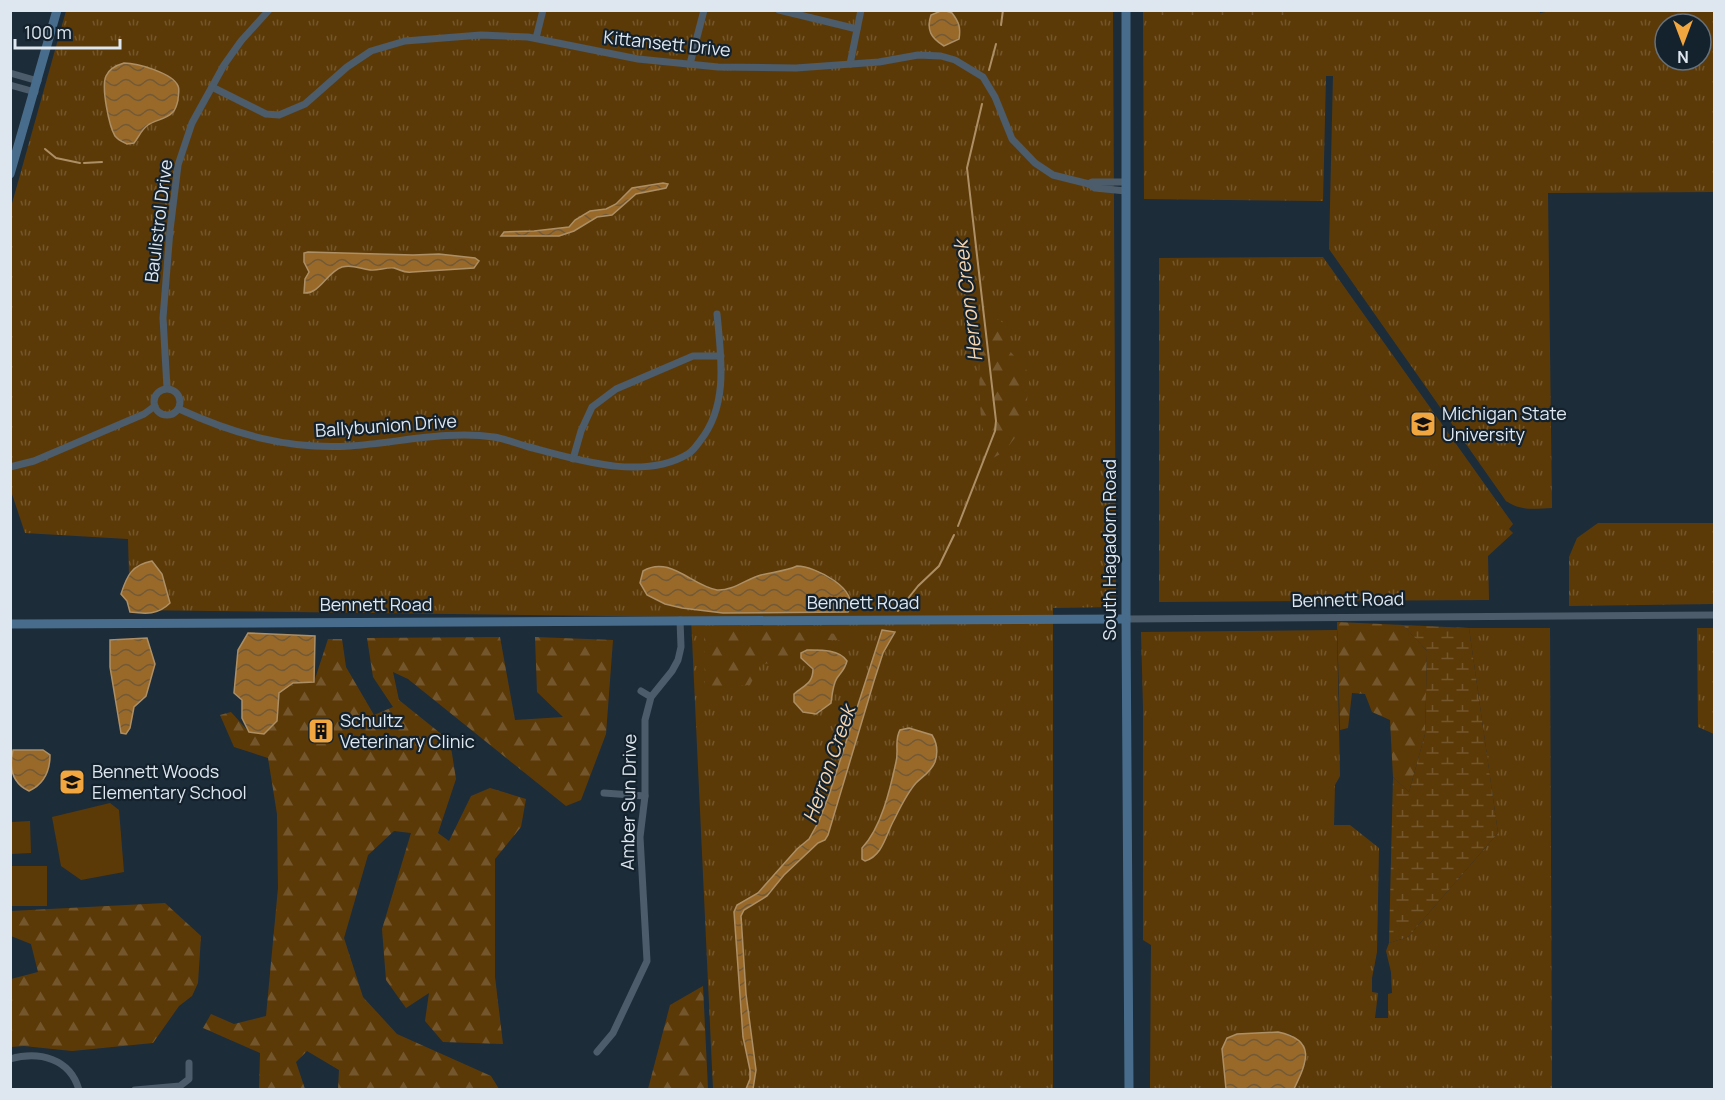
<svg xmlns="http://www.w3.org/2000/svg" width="1725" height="1100" font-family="Manrope,sans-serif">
	<defs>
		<pattern id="grass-tufts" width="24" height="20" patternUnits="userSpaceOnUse" patternTransform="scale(1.5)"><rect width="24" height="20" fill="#5c3a08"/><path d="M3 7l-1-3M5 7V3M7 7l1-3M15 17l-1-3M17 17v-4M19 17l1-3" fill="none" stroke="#73562c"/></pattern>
		<pattern id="forest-firs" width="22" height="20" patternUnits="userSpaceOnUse" patternTransform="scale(1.5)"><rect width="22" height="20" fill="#5c3a08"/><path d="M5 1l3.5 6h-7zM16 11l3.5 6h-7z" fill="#73562c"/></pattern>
		<pattern id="wetland-marsh" width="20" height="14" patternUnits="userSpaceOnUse" patternTransform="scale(1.5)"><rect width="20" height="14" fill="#5c3a08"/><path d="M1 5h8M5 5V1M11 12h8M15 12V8" fill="none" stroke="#73562c"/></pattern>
		<pattern id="water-waves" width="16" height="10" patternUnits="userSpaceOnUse" patternTransform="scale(1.5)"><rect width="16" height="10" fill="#986929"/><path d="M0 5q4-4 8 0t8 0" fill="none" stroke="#725937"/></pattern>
	</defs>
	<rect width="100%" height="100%" fill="#1d2c39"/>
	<g fill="url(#grass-tufts)" fill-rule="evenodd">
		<path d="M1309,10H1540V13L1557,10L1714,11V192L1548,193L1552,508C1534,509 1521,511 1506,501L1329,249L1333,76H1326L1323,201L1144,199L1143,15H1308ZM1665,24H1701V60H1665Z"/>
		<path d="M66,11H1113L1116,607L1053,608V1089H713L691,617L130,610L128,539L25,533L11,491V207Z"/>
		<path d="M1323,257L1513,524L1509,529L1513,533L1488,556L1489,600L1159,602V258Z"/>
		<path d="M1598,523H1714V604L1569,606V557L1577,538Z"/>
		<path d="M1469,628H1550L1552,1089H1294L1306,1062L1292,1035L1278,1032L1237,1034L1222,1050L1226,1089H1150L1151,945L1143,940V707L1141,632L1337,630L1340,776L1335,785L1334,825H1350L1379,848L1377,952L1372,978V992L1378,993L1375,1018H1388V994L1392,993L1391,972L1386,951L1389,943L1408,937L1498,833Z"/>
		<path d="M1697,628H1714V734L1698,727Z"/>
	</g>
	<g fill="url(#forest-firs)">
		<path d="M995,318L1007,325L1008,349L1030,374L1024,426L1004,452L993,458C975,429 980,369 980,334Z"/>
		<path d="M1337,622L1403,625L1427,651L1425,734L1409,792L1393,777L1390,720L1372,712L1365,694L1352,693L1348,728L1340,730Z"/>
		<path d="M704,629L844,634L843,640H810L793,661L761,664L750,685L705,688Z"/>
		<path d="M500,637L515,720L563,717L537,692L535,637L613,640L606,734L581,800L566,806L408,679L393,672L399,700L450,741L456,779L438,833L449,841L471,796L490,788L526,799L521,827L495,859V977L503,1044L443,1042L425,1021L429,993L406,1008L386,980L382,929L411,833L394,831L368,855L344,938L363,997L397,1034L491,1076L499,1089H338L339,1070L307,1051L296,1062L305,1089H259L260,1053L203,1028L211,1014L234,1024L266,1016L278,888L277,814L268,758L234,747L220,715L231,712L249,732L264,734C274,704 275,679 314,682L328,639H342L346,667L374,715L393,707L373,677L367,638Z"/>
		<path d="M165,903L201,936L198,983L192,996L179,1006L153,1043L72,1051L24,1046L11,1047V979L38,972L31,944L11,936V911Z"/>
		<path d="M703,986L708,1089H648L670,1005Z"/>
	</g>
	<g fill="url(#wetland-marsh)">
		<path d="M1143,11L1309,10V15H1143Z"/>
		<path d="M1403,625L1469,628L1498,833L1408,937L1389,943L1393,777L1409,792L1425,734L1427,651Z"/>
	</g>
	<g fill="#5c3a08">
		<path d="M110,803L119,810L124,872L81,880L61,866L52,817Z"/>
		<path d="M30,821L31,853L11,854V822Z"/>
		<rect x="11" y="866" width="36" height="40"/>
	</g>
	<g fill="url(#water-waves)" stroke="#ad8f65" stroke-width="1.5">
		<path d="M943,10L952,13C959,22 961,28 959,39L944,46C931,38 926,30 931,15Z"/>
		<path d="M124,63C137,63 173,73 178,86C180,89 178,96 178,100C177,104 176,109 173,112C167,119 155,120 148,125C141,130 139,137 134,143L127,144C123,142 118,140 115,136C109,126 101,87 106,76C109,69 117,65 124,63Z"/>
		<path d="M663,183L668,184L666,188L636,194L612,215L597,217L574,231L559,236H501L504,232L534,231L569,227L575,220L590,211L606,209L616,204L632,188Z"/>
		<path d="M308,252L413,255L439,254L475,258L479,261L474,268L412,272C402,273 402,270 394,268C386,267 378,271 370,270C360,269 353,264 342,267C327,272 320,294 304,293L305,279L309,272L304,262V253Z"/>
		<path d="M152,561L162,574L170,603C158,615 146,614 130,612L127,601L121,594C127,575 132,565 152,561Z"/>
		<path d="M797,566C815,566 862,590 848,612L723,613L682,608L665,604L647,595L640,583L643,571C670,555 692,586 717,590C733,591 746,579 761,575C773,572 786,571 797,566Z"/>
		<path d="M882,630L895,632L883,653L874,681L828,835L825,840L818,843L784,875L767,896L744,910L741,916L746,994L756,1070L753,1089H746L750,1079V1070L743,1037L734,912L737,905L758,893L797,849L809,839L819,821L829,795Z"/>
		<path d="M248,633L315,636L314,682L293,683L279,693L277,721L264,734L249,732L242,718V700L234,693L238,650Z"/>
		<path d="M147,638L155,664L146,696L134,707L130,728L126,734L121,733L110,667V640Z"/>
		<path d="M807,650C819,650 839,649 847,661C845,669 842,671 837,678C833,684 832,695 831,703L816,714L803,712L794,702V694C804,685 813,684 813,669L801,658V653Z"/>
		<path d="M909,728L932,735C937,743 938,753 935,762C931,772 923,776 916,783C907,793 900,808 894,820C886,834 883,856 865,861L862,859V848C881,828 890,790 896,762C899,751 894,740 900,730Z"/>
		<path d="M13,750H43L50,755C50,771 44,784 29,791C12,783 9,767 13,750Z"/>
		<path d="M1278,1032C1317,1040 1307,1062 1294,1089H1226L1222,1049L1227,1038L1237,1034Z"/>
	</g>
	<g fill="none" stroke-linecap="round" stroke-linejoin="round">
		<g stroke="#ad8f65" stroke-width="2">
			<path d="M1001,25L1003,10"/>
			<path d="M989,70L996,44"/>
			<path d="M45,149L56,158L80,163"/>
			<path d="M84,163L102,162"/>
			<path d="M958,526L995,431L996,421L967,168L982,104"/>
			<path d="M898,611L918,586L939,566L954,535"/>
		</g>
		<g stroke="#4c5c6a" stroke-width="7">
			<path d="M779,10L857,29"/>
			<path d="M536,38L543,10"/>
			<path d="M690,64L704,10"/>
			<path d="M850,64L861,10"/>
			<path d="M10,73L38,81"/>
			<path d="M10,85L35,92"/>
			<path d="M212,87L266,114L279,115L305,104L347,67L371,51L405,41L481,35L528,37L638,59L718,67L796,68L879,62L918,55L941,56L955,60L983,77L995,97L1012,139L1035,163L1053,175L1089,184L1095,188L1126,191"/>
			<path d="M1089,184L1092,182H1126"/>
			<path d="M167,388L163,318L170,230L178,165L192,123L224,65L241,41L269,10"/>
			<circle cx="167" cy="402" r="13"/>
			<path d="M179,409C234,434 288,450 350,446C397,443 447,430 494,437C506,439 518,444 529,447C577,460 643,481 688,454C693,451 697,445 700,441C729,405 721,356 717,314"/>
			<path d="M573,459L581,431L592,407L616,389L693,356H721"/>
			<path d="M10,467L34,461L144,414L155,406"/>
			<path d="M1126,619L1714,615"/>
			<path d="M641,691L651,697"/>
			<path d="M604,793L645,796"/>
			<path d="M597,1052L613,1033L647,961L640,837L645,796V720L651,697L672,671L678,660L681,647L680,620"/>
			<path d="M10,1059C39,1051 70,1058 79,1090"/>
			<path d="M135,1090L180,1086L189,1079V1063"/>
		</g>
		<g stroke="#486d8c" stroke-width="9">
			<path d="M1126,10V619L1129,1090"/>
			<path d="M10,174L57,10"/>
			<path d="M10,624L1126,619"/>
		</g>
	</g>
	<defs>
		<g id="university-square" transform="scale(1.35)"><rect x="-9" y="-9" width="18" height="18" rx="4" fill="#f1a63f" stroke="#14222e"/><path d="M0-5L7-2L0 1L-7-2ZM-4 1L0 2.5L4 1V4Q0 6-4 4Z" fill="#111"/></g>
		<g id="building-square" transform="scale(1.35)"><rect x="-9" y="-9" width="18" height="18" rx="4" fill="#f1a63f" stroke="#14222e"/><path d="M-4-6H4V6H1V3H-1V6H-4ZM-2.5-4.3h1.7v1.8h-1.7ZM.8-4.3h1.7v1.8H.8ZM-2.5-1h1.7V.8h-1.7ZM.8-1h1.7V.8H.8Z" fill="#111"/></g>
		<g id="school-square" transform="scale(1.35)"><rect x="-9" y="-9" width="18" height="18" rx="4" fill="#f1a63f" stroke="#14222e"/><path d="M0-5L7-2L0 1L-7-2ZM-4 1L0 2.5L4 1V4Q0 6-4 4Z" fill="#111"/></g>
	</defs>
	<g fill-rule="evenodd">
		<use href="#university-square" x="1423" y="424"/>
		<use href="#building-square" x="321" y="731"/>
		<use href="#school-square" x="72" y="782"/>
	</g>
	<g text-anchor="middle" stroke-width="4.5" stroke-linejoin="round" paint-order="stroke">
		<g font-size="18" fill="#dee7f0" stroke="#14222e">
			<text transform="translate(667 44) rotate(6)" y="6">Kittansett Drive</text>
			<text transform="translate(159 221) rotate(-83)" y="6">Baulistrol Drive</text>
			<text transform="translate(386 426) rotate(-4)" y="6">Ballybunion Drive</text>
			<text transform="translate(1110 550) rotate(-90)" y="6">South Hagadorn Road</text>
			<text transform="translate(1348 600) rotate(-1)" y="6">Bennett Road</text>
			<text x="863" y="609">Bennett Road</text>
			<text x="376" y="611">Bennett Road</text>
			<text transform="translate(629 802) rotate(-89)" y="6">Amber Sun Drive</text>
		</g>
		<g font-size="18" fill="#dee7f0" stroke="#14222e" text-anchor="start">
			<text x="1442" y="420">Michigan State<tspan x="1442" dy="21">University</tspan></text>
			<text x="340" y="727">Schultz<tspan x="340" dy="21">Veterinary Clinic</tspan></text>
			<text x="92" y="778">Bennett Woods<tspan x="92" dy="21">Elementary School</tspan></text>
		</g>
		<g font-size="20" font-style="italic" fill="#f5d5af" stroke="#14222e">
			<text transform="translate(968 301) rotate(-97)" y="7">Herron Creek</text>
			<text transform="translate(829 764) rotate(-71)" y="7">Herron Creek</text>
		</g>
	</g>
	<rect width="1725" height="1100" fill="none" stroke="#dee7f0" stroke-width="24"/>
	<g transform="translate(1683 42) rotate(180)"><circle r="28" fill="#14222e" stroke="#65717c" stroke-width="1.5"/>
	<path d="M0-4.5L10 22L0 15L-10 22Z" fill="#f1a63f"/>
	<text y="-9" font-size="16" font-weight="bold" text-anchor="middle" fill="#dee7f0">N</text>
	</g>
	<path d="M15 39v9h105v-9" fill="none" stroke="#dee7f0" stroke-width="3"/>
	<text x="24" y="39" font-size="18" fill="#dee7f0" stroke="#14222e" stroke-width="4.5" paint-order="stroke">100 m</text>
</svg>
